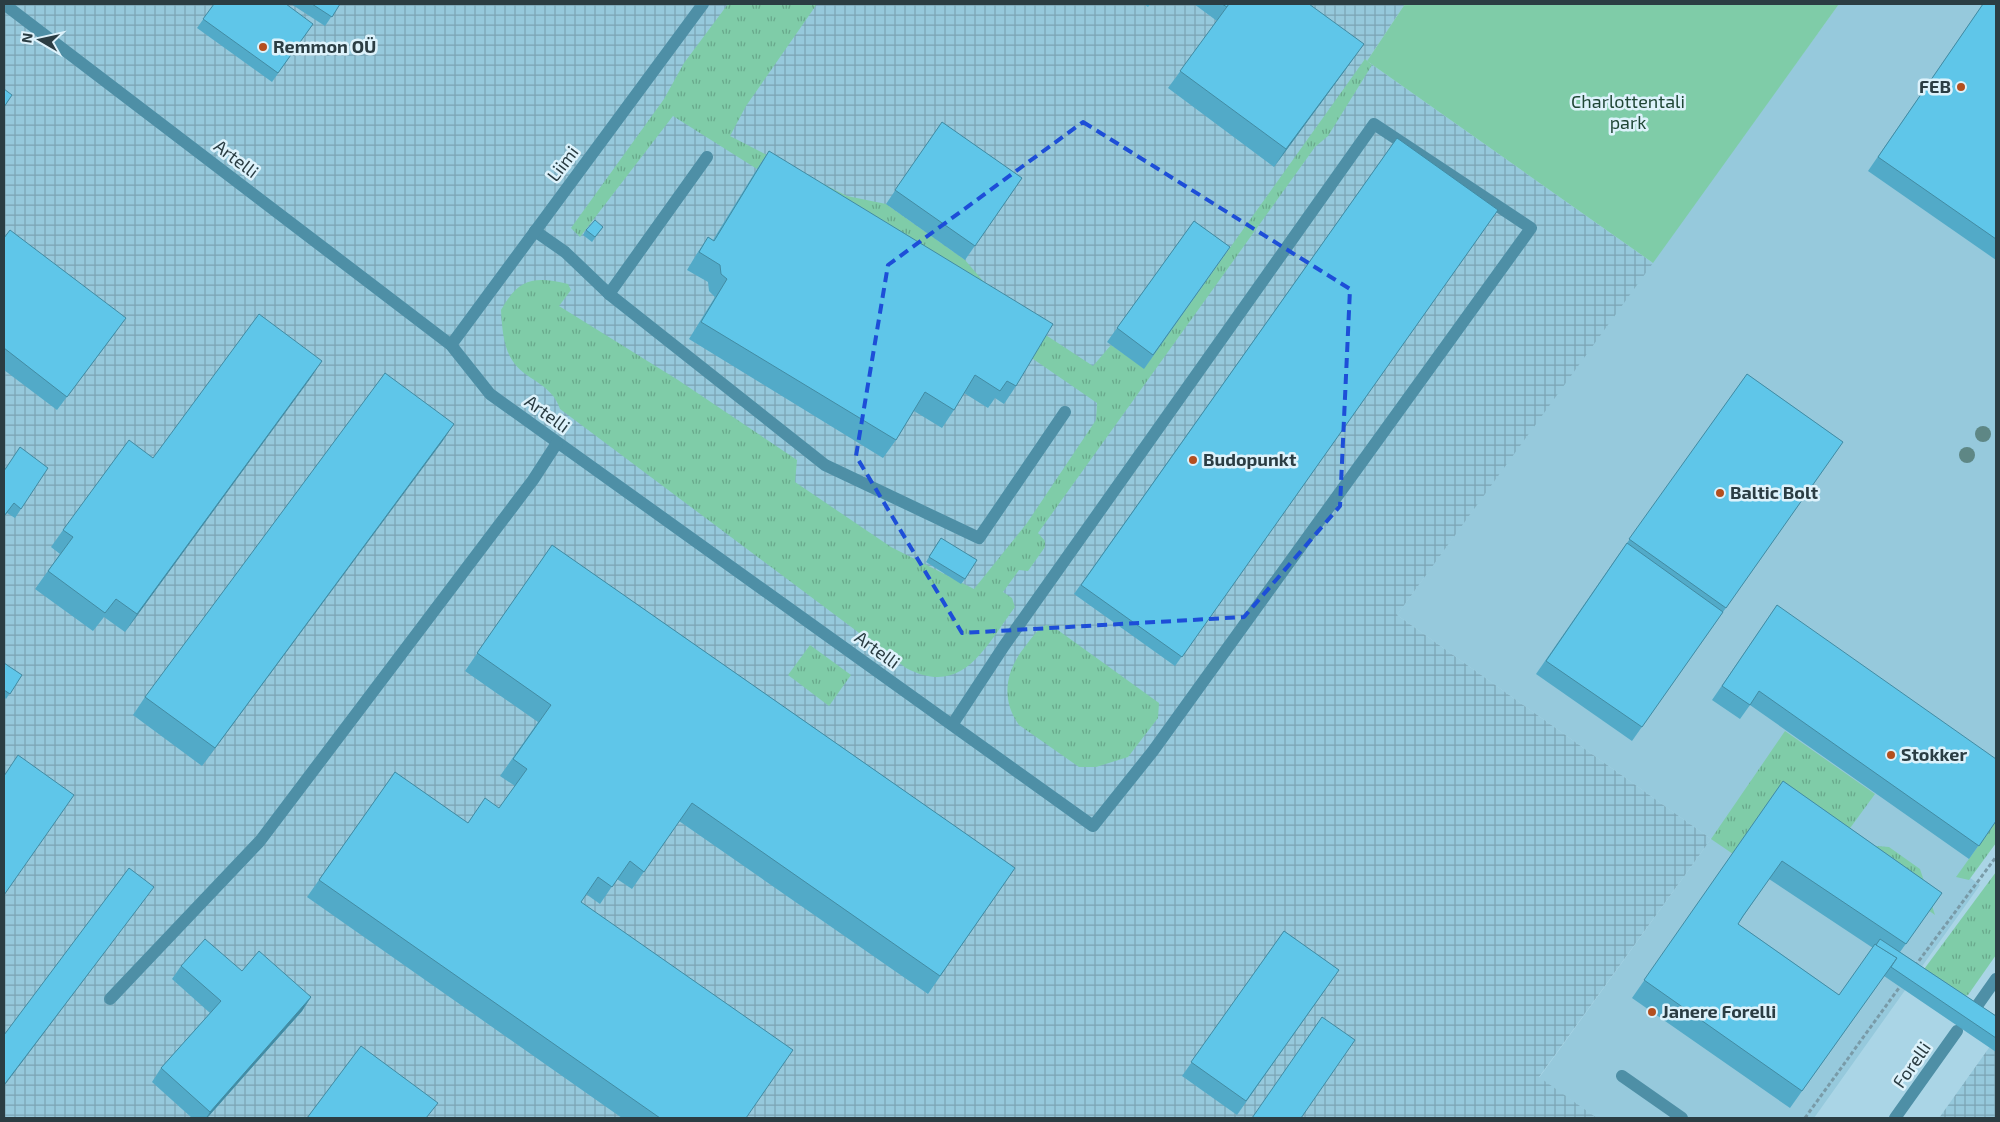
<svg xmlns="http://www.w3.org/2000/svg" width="2000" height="1122" font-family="'Exo 2',sans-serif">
	<defs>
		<pattern id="industrial-grid" width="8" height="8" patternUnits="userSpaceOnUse" patternTransform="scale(1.25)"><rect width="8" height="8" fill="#96c9dc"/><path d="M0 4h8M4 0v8" fill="none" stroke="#7ba4b4"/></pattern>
		<pattern id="grass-tufts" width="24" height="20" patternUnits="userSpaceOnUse" patternTransform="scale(1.25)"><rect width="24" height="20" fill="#7fcca8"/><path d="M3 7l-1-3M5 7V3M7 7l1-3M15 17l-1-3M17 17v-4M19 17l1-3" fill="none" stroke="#68a78a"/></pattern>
	</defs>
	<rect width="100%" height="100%" fill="#aad5e6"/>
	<path fill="#96c9dc" d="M1839,4H1996V823L1962,872L1980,885L1814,1118H1597L1539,1078L1711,839L1397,615Z"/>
	<g fill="url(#industrial-grid)">
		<path d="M4,4H1405L1367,61L1653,263L1397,615L1711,839L1539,1077L1597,1118H4Z"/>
		<path d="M1996,1038V1118H1939Z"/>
	</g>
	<g fill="url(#grass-tufts)">
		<path d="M728,4H817L746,106L730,136L847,196L886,204L965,260L1009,311L1093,366L1111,345L1144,368L1365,59L1372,65L1328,136L1315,147L1038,533L1045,541V547L1028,571L1019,570L1003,592L1012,598L1015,607C985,647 963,698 906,668L560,409C552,383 524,380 512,360C503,346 502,326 501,310C519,278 534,276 568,284L571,290L559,306L678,380L797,460L795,482L891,547L974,589L1027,523L1096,420L1097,403L757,169L673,116L580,237L571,228L664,99L684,63Z"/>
		<path d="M1046,625L1055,628L1159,703L1158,718L1128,757L1096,767H1079L1019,725C999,697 1007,668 1027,644C1033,636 1038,629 1046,625Z"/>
		<path d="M810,645L851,675L829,706L788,675Z"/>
		<path d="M1785,731L1875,794L1837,846L1733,854L1711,839Z"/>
		<path d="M1996,821V843L1969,880L1956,877Z"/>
		<path d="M1877,846L1889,847L1920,869L1935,915L1852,856Z"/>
		<path d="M1996,872V955L1968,995L1957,1000L1919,976Z"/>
	</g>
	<path fill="#7fcca8" d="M1405,4H1839L1653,263L1367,61Z"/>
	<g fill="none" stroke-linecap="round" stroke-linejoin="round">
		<g stroke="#799ba8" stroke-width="3" stroke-dasharray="4 2.5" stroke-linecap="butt">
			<path d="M1915,966L1996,857"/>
			<path d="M1805,1118L1901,985"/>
		</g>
		<g stroke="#4e8fa6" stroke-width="12">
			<path d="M4,4L451,345L490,394L1093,826L1153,751L1531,228L1374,124L1004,646L952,725"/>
			<path d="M535,231L565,252L609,294L825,465L979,538L1065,412"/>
			<path d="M609,294L707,157"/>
			<path d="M451,345L703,4"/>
			<path d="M110,999L260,841L533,480L557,443"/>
			<path d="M1972,1013L1996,979"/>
			<path d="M1622,1076L1682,1118"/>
			<path d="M1895,1118L1957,1031"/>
		</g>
	</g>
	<g fill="#5e8785">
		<circle cx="1983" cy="434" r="8"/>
		<circle cx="1967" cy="455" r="8"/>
	</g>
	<g fill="#52aac8" fill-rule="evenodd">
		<path d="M214,4L313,24L272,82L197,28Z"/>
		<path d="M291,4H340L325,26Z"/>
		<path d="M1144,4H1150L1148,7Z"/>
		<path d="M1194,4H1309L1351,62L1274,167L1168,88L1217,21Z"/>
		<path d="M1983,4H1996V260L1868,171Z"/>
		<path d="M942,122L1022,178L965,260L886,204Z"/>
		<path d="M1397,138L1498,210L1175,666L1074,594Z"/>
		<path d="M769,151L1016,386L1004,404L995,398L988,408L964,393L954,410L942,428L914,411L896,440L883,458L689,339L715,297L709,291L708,282L687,270L696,255L708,237L713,240L757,169Z"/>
		<path d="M1194,221L1230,247L1144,369L1107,342Z"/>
		<path d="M603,227L592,242L583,235L586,230Z"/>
		<path d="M4,238L116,332L57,410L4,370Z"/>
		<path d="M322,361L125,632L104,617L93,631L35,589L60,554L51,547L63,530L153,458Z"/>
		<path d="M1747,374L1843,442L1632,741L1536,674L1617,557Z"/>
		<path d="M454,424L202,766L133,715L145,697Z"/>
		<path d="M4,471L21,509L15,518L7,513L4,517Z"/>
		<path d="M938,542L965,579L961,584L926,562Z"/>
		<path d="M552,545L1015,868L928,994L679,821L632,889L617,879L600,904L586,894L581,902L746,1118H622L307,897L395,772L468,823L499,808L515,786L500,776L538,722L465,671Z"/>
		<path d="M1777,605L1996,821L1969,859L1750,705L1740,719L1712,700Z"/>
		<path d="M4,663L22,675L6,699L4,697Z"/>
		<path d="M1783,781L1942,893L1900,952L1996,1016V1052L1884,976L1790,1108L1632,998ZM1769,879L1873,948L1839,995L1738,924Z"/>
		<path d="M1284,931L1339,970L1237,1115L1182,1076Z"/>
		<path d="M181,966L242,971L311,997L302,1011L207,1118H192L152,1082L161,1068L210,1013L172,979Z"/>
	</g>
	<g fill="#428ba3">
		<path d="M1364,44L1351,62L1274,167L1286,149Z"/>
		<path d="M322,361L310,379L125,632L137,614Z"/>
		<path d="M454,424L442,442L202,766L215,748Z"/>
		<path d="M154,887L144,900L4,1086V1085Z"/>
		<path d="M311,997L302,1011L207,1118H206L210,1112Z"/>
	</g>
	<g fill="#5fc6e9" stroke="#428ba3">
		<path d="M214,4H286L313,24L278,73L203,19Z"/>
		<path d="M312,4H340L332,17Z"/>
		<path d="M1222,4H1229L1227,7Z"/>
		<path d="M1229,4H1309L1364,44L1286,149L1180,71Z"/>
		<path d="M1983,4H1996V239L1878,157Z"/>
		<path d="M4,89L12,95L4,107Z"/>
		<path d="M942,122L1022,178L975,246L895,190Z"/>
		<path d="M1397,138L1498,210L1182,657L1081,585Z"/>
		<path d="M769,151L1053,324L1016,386L1007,381L1000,391L975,375L954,410L925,392L896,440L701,322L727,279L721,274L720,265L699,252L708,237L714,241Z"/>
		<path d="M595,220L603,227L595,237L586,230Z"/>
		<path d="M1194,221L1230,247L1153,355L1117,328Z"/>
		<path d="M10,230L126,318L67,397L4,348V238Z"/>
		<path d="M259,314L322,361L137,614L116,599L105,613L48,571L73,537L63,530L129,440L153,458Z"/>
		<path d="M385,373L454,424L215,748L145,697Z"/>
		<path d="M1747,374L1843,442L1726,608L1629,539Z"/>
		<path d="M20,447L48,468L21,509L14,503L4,516V471Z"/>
		<path d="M941,538L977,560L965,579L929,557Z"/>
		<path d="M1627,543L1723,612L1642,727L1546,661Z"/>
		<path d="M552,545L1015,868L940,976L692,803L644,872L630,861L612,887L598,877L581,902L793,1050L746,1118H660L319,880L395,772L468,823L485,798L499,808L527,769L513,759L551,705L477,653Z"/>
		<path d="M1777,605L1996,759V821L1979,846L1759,691L1750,705L1722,686Z"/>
		<path d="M4,663L22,675L10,694L4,690Z"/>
		<path d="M18,755L74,795L4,895V776Z"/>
		<path d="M1783,781L1942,893L1906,944L1782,861L1743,916L1738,924L1839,995L1875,944L1897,958L1802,1091L1644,980Z"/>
		<path d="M129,868L154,887L4,1085V1035Z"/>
		<path d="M1284,931L1339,970L1246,1101L1191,1062Z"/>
		<path d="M205,939L242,971L259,951L311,997L210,1112L161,1068L221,1001L181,966Z"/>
		<path d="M1880,939L1996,1016V1038L1891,967L1897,958L1876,945Z"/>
		<path d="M1322,1017L1355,1040L1301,1118H1252Z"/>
		<path d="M361,1046L438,1103L426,1118H307Z"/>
	</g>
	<path fill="none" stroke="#1d4ed8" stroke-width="4" stroke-dasharray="10 6" stroke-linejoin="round" d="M1083,122L1350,289L1340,506L1244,617L962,633L856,456L888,265Z"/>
	<g fill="#b44f1f" stroke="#ddf2fb" stroke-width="2">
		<circle cx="263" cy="47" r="5"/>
		<circle cx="1961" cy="87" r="5"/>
		<circle cx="1193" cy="460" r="5"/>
		<circle cx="1720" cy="493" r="5"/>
		<circle cx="1891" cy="755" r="5"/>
		<circle cx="1652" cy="1012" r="5"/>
	</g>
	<g text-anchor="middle" stroke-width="5" stroke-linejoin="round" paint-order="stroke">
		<g font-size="18" font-weight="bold" fill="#2b3d43" stroke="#ddf2fb" text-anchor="start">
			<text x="273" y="53">Remmon OÜ</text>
			<text x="1951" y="93" text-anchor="end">FEB</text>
			<text x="1203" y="466">Budopunkt</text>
			<text x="1730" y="499">Baltic Bolt</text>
			<text x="1901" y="761">Stokker</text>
			<text x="1662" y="1018">Janere Forelli</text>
		</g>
		<g font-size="18" fill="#204736" stroke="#ddf2fb">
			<text x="1628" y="108">Charlottentali<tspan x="1628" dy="21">park</tspan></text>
		</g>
		<g font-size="18" fill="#2b3d43" stroke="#ddf2fb">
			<text transform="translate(236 159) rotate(37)" y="6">Artelli</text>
			<text transform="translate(563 164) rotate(-53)" y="6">Liimi</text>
			<text transform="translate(547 414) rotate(36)" y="6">Artelli</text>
			<text transform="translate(877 650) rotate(36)" y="6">Artelli</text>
			<text transform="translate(1912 1065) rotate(-55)" y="6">Forelli</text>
		</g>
	</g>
	<rect width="2000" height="1122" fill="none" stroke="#2b3d43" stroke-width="10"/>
	<g transform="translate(40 40) rotate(279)" stroke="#ddf2fb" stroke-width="4" paint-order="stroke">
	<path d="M0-4L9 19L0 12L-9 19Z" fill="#2b3d43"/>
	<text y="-8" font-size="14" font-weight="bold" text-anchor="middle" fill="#2b3d43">N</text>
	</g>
</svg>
